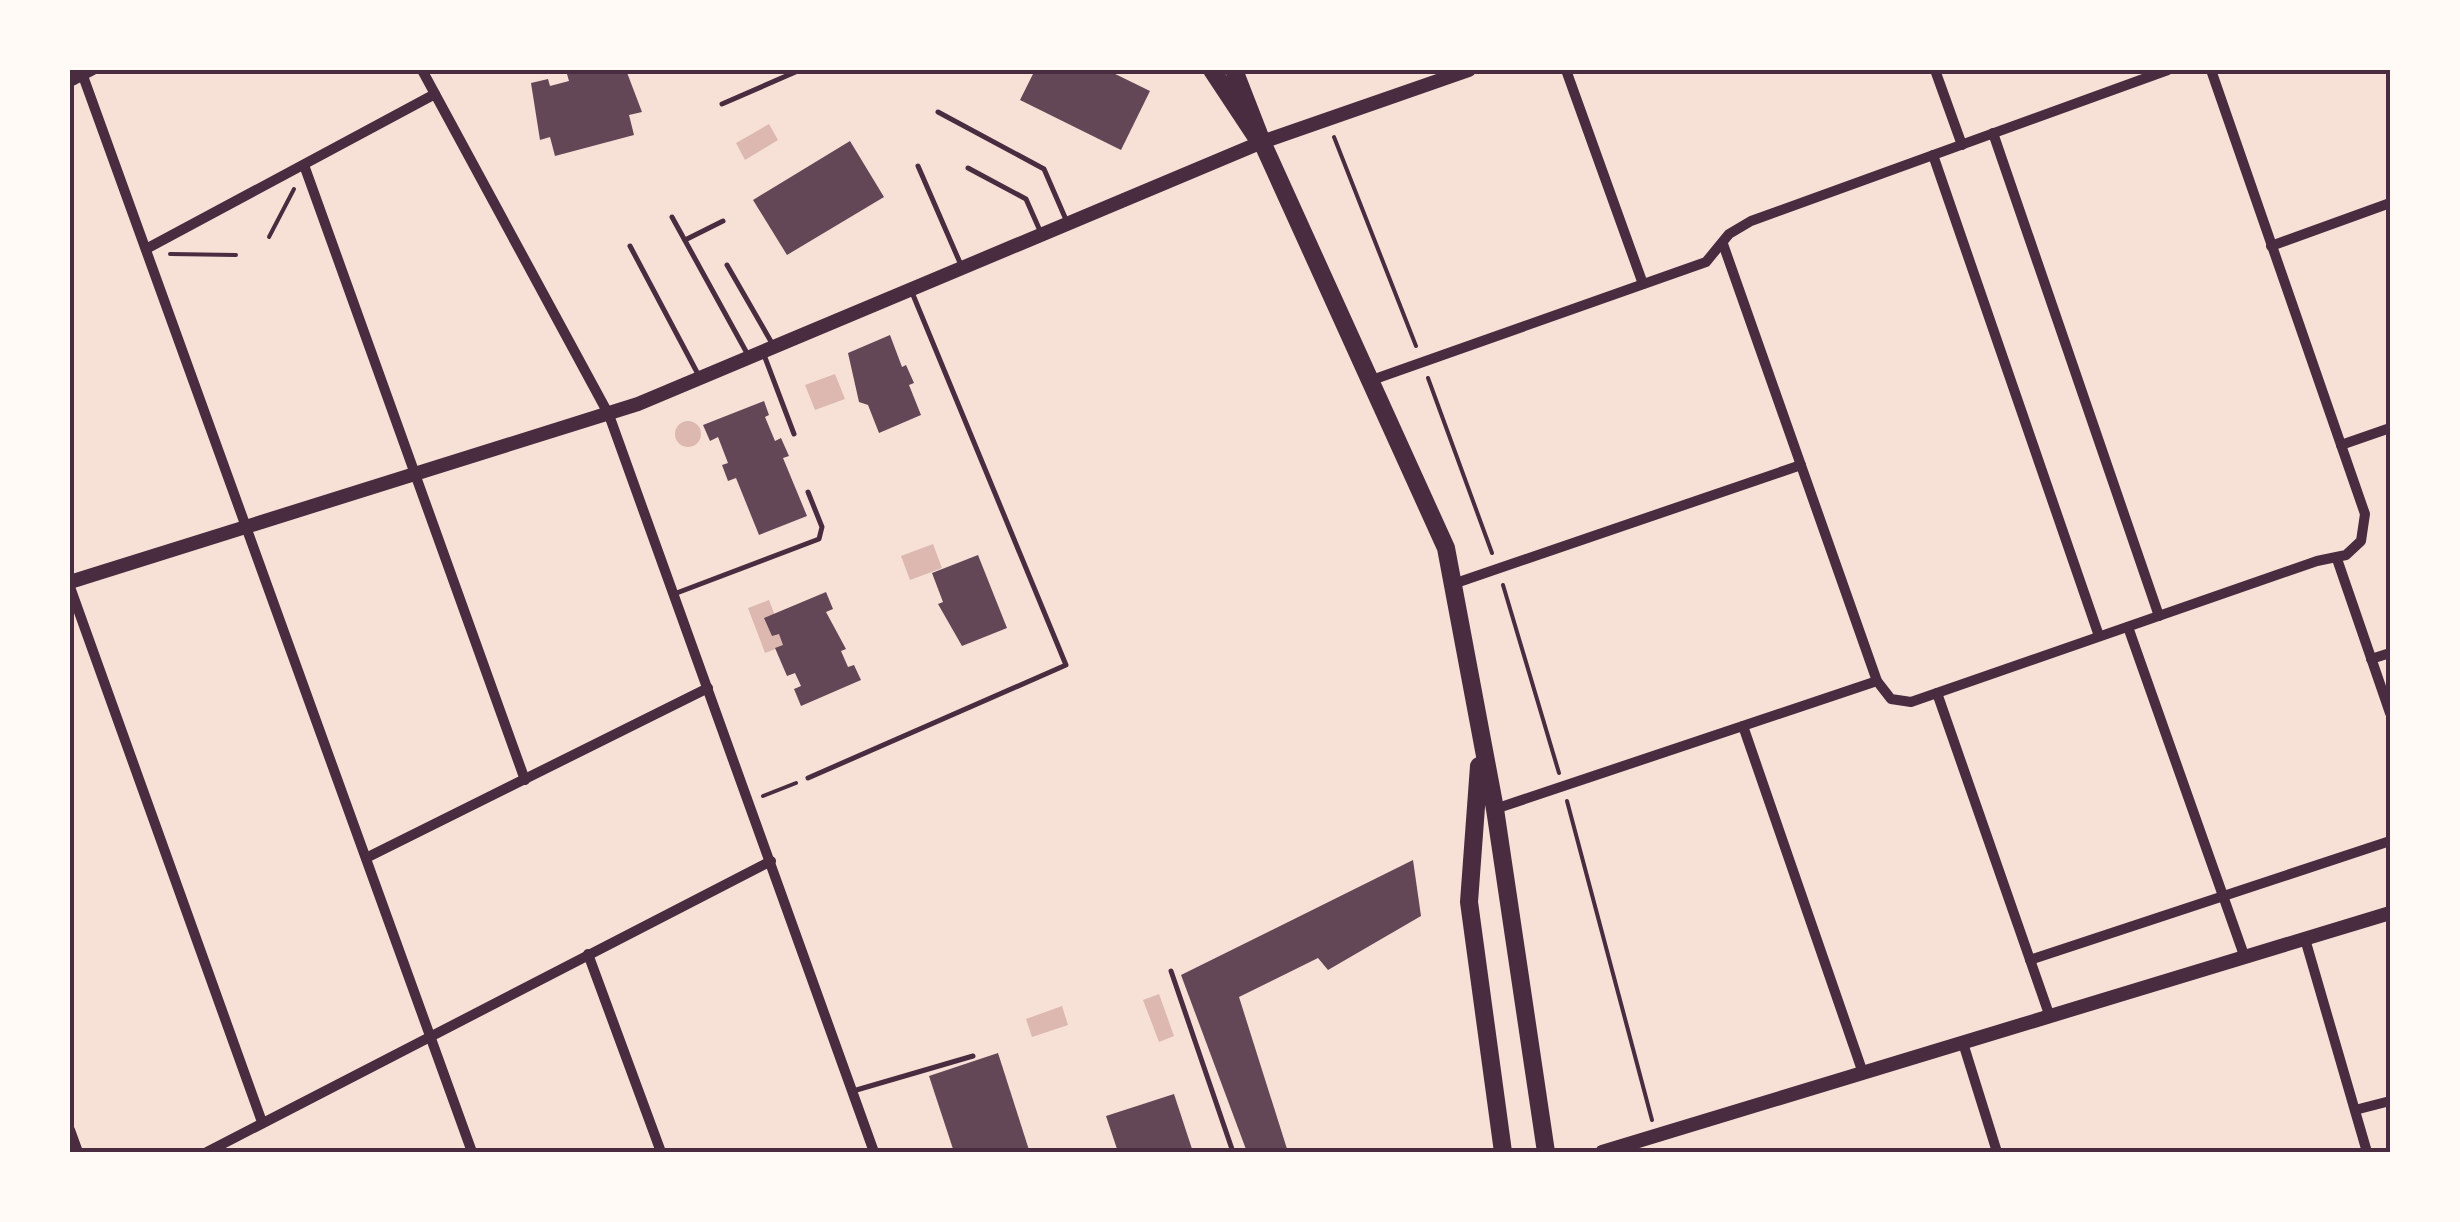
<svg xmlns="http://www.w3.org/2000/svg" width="2460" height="1222" font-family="'Work Sans',sans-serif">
	<rect width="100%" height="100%" fill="#f7e1d7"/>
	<g fill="#dcb8b0">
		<path d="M769,124L778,140L745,160L736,143Z"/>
		<path d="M835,374L845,399L815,410L805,385Z"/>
		<circle cx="688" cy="434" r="13"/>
		<path d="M933,544L942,568L910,580L901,556Z"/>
		<path d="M769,600L786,645L765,653L748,608Z"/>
		<path d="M1159,994L1174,1036L1159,1042L1143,1000Z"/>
		<path d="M1062,1006L1068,1025L1032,1037L1026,1019Z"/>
	</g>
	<g fill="#644757">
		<path d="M582,70H591L592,74L626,70L642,112L629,115L634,135L555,156L550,137L540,140L531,83L548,79L550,86L569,81L567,74Z"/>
		<path d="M1035,70H1107L1150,91L1121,150L1020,100Z"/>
		<path d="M850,141L884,197L787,255L753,200Z"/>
		<path d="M890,335L902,367L906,365L914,383L909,385L921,415L879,433L868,405L859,402L848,353Z"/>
		<path d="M764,401L769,415L765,417L775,441L781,438L789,456L783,458L807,516L759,535L736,478L728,481L722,465L728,463L718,437L710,441L703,425Z"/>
		<path d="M978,555L1007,628L962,646L938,604L943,602L932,573Z"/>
		<path d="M826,592L833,609L826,612L846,649L841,651L848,667L854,665L861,680L801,706L794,689L801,686L795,673L787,676L775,648L783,645L779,634L772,636L764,618Z"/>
		<path d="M1413,860L1421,916L1328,970L1318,958L1239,997L1288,1152H1247L1181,975Z"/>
		<path d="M998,1053L1029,1150L954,1152L929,1076Z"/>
		<path d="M1174,1094L1193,1152H1118L1106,1116Z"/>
	</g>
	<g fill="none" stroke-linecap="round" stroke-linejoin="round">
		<g stroke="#4a2c40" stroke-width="4">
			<path d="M1334,137L1416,346"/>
			<path d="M269,237L294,189"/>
			<path d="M170,254L236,255"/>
			<path d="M1428,378L1492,553"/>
			<path d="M1503,585L1559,773"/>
			<path d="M763,796L796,783"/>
			<path d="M1567,801L1652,1120"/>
		</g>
		<g stroke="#4a2c40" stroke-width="5">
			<path d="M722,104L800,70"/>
			<path d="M938,112L1044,169L1067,222"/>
			<path d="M918,166L961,265"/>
			<path d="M968,168L1026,199L1041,233"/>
			<path d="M672,217L748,355"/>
			<path d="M685,240L723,221"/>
			<path d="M630,246L699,376"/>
			<path d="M727,265L773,345"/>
			<path d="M764,355L794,434"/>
			<path d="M674,594L819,539L822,527L808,492"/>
			<path d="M808,778L1066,665L911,290"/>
			<path d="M1171,971L1233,1152"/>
			<path d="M853,1091L973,1056"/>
			<path d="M1352,1151V1152"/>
		</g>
		<g stroke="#4a2c40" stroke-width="10">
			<path d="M422,70L609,415L874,1152"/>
			<path d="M1566,70L1643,284"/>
			<path d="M1935,70L1962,145"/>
			<path d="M83,76L472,1152"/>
			<path d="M70,82L93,70"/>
			<path d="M1993,133L2159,616"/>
			<path d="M1933,155L2099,636"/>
			<path d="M304,165L525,780"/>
			<path d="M1723,244L1877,681L1891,699L1911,702L2317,561L2346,555L2361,541L2365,514L2211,70"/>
			<path d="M2271,246L2390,203"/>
			<path d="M146,249L435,94"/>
			<path d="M1372,380L1706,262L1729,234L1751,221L2168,70"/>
			<path d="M2341,445L2390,428"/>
			<path d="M2337,559L2390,713"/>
			<path d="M1456,583L1801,465"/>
			<path d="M70,587L262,1122"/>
			<path d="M2128,627L2245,958"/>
			<path d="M2371,659L2390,653"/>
			<path d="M1937,693L2050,1017"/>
			<path d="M1743,726L1863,1073"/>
			<path d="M1495,809L1877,681"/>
			<path d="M366,858L708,688"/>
			<path d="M2305,939L2367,1152"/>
			<path d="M588,954L661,1152"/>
			<path d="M2030,960L2390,841"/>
			<path d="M1963,1043L1997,1152"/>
			<path d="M2355,1110L2390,1101"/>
			<path d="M70,1130L78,1152"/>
			<path d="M207,1152L771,861"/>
		</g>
		<g stroke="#4a2c40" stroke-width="14">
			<path d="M70,582L638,404L1262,142L1469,70"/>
			<path d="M1602,1152L2390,913"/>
		</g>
		<g stroke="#4a2c40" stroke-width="18">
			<path d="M1212,70L1255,135"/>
			<path d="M1234,70L1262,142L1446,548L1495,809L1546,1152"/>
			<path d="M1479,766L1469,902L1503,1152"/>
		</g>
	</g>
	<rect width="2460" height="1222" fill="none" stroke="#fffaf5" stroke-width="145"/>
	<rect x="72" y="72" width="2316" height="1078" fill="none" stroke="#4a2c40" stroke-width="4"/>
</svg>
